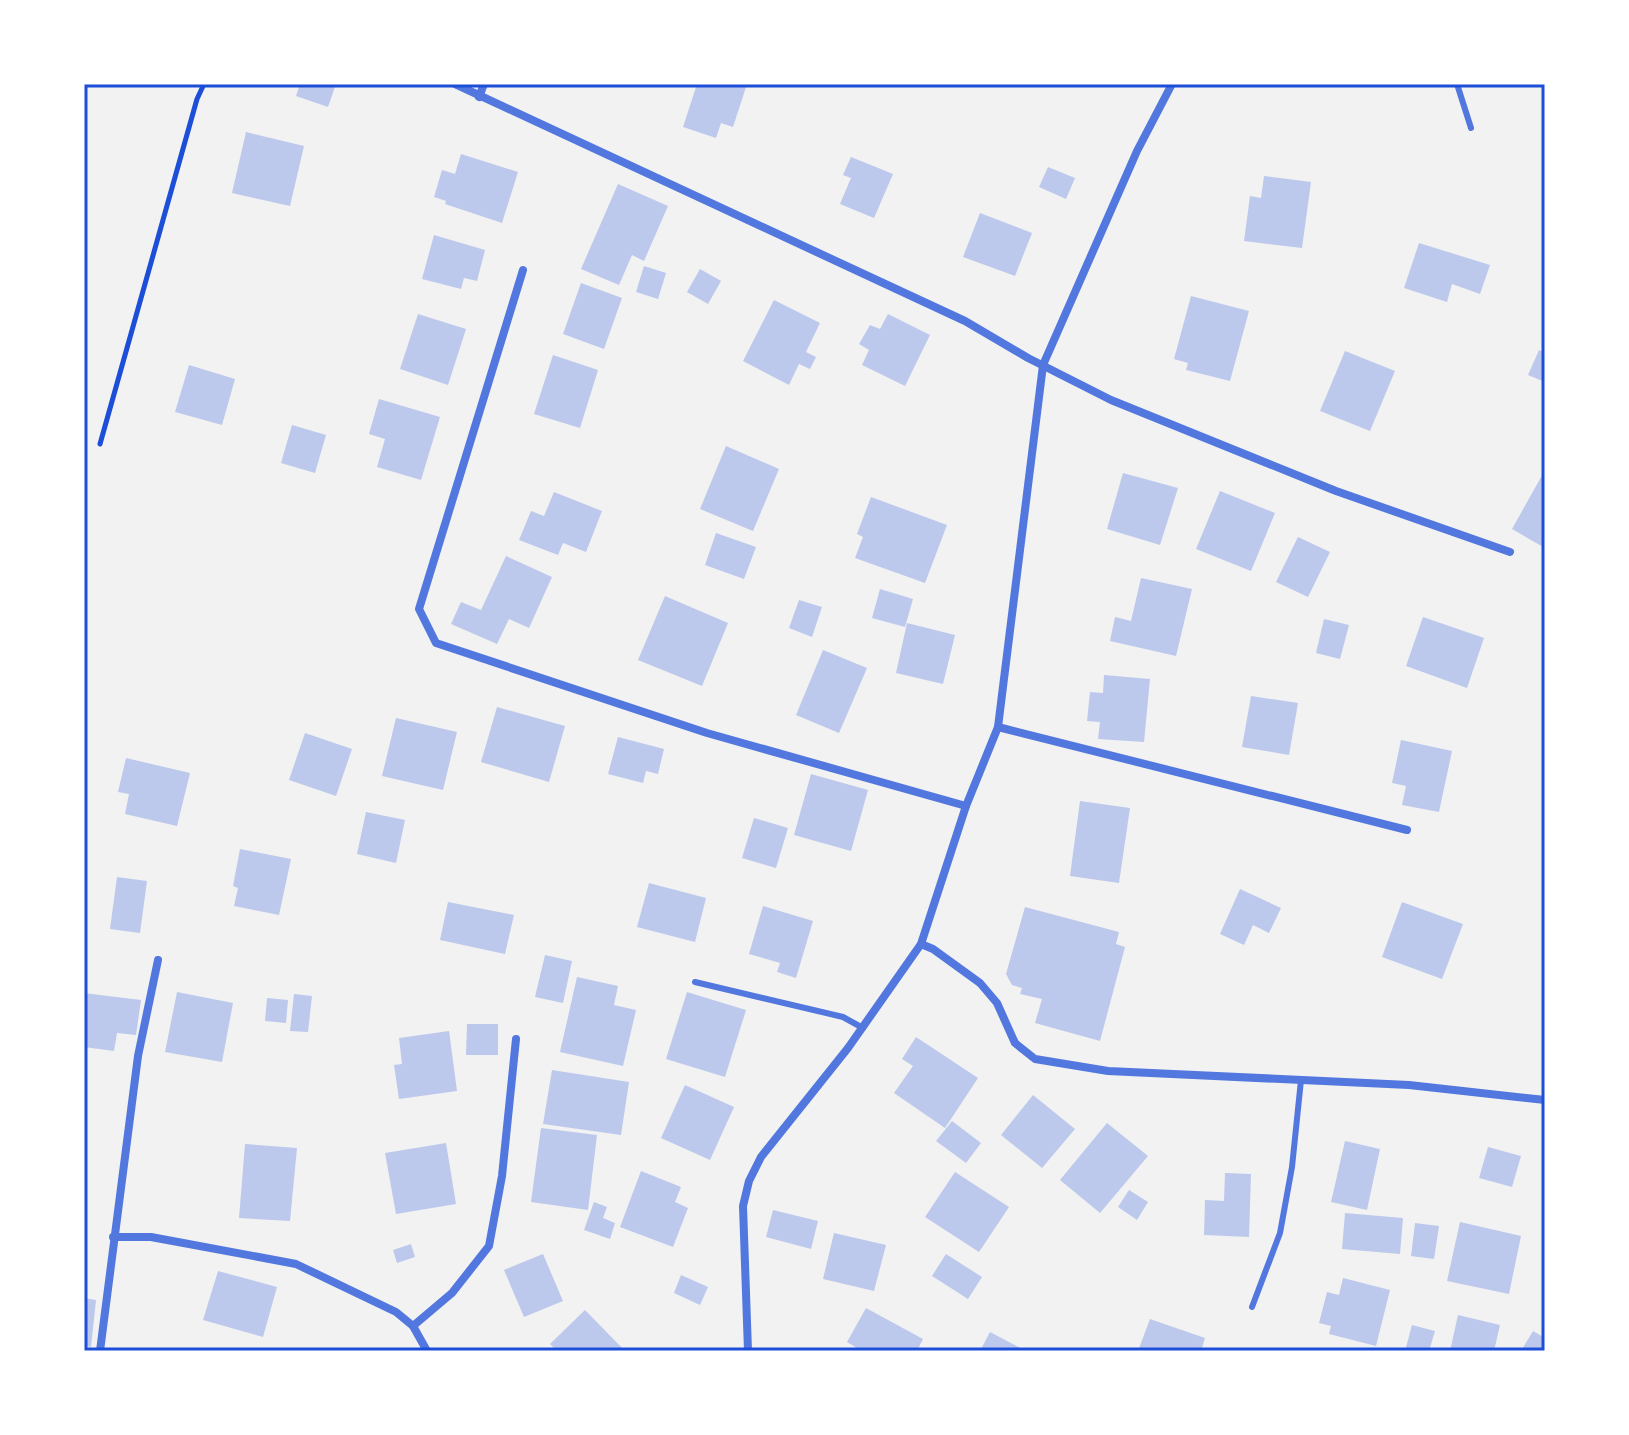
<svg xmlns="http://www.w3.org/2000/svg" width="1629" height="1435" font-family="'PT Sans',sans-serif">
	<rect width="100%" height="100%" fill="#f2f2f2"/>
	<g fill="#bdc9ec">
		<path d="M300,84H336L328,107L296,96Z"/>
		<path d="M697,84H747L733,127L721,123L716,138L683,127Z"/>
		<path d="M246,132L304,146L290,206L232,193Z"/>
		<path d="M461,154L518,172L502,223L445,204L446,201L434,197L442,170L455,174Z"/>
		<path d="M851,157L893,174L874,218L840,204L851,178L843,175Z"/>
		<path d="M1048,167L1075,178L1066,199L1039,187Z"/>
		<path d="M1264,176L1311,182L1302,248L1244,241L1250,196L1261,198Z"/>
		<path d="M618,184L668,206L644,261L632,255L619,285L581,269Z"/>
		<path d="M980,213L1032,233L1015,276L963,257Z"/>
		<path d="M434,235L485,250L477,281L464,278L461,289L422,279Z"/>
		<path d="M1419,243L1490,265L1480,294L1452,284L1447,302L1404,288Z"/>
		<path d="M644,266L666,273L658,299L636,292Z"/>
		<path d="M700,269L721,281L708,304L687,292Z"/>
		<path d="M581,283L622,298L604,349L563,334Z"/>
		<path d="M1191,296L1249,311L1230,381L1186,370L1188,363L1174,359Z"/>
		<path d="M774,300L820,323L806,352L816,357L810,369L799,364L789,385L743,361Z"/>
		<path d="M418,314L466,329L448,385L400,369Z"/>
		<path d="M888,314L930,335L905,386L862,365L869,350L859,344L870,325L880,329Z"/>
		<path d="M1539,350L1545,353V382L1528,375Z"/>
		<path d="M1345,351L1395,371L1370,431L1320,411Z"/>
		<path d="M553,355L598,370L580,428L534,414Z"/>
		<path d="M189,365L235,379L222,425L175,412Z"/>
		<path d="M379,399L440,417L421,480L377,467L385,439L369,434Z"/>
		<path d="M292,425L326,435L315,473L281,463Z"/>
		<path d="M726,446L779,469L753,531L700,509Z"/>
		<path d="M1545,470V548L1512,529Z"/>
		<path d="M1123,473L1178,488L1160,545L1107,529Z"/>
		<path d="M1220,491L1275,513L1251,571L1196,549Z"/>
		<path d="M554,492L602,511L586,552L563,543L558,555L519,540L531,511L544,516Z"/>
		<path d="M871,497L947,525L925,583L855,558L863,537L857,534Z"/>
		<path d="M716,533L756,547L744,579L705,565Z"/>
		<path d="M1298,537L1330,552L1308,597L1276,582Z"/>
		<path d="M506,556L552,577L529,628L509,619L497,644L451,624L461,602L481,610Z"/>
		<path d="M1141,578L1192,589L1176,656L1110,641L1115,617L1131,621Z"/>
		<path d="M880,589L913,599L905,627L872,618Z"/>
		<path d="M665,596L728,623L702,686L638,660Z"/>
		<path d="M799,600L822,607L812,637L789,628Z"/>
		<path d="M1423,617L1484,638L1467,688L1406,666Z"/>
		<path d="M1324,619L1349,625L1340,659L1316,653Z"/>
		<path d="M907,623L955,635L943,684L896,673Z"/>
		<path d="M823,650L867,668L839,733L796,715Z"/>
		<path d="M1104,675L1150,679L1144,742L1098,739L1100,722L1087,721L1090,692L1103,693Z"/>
		<path d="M1251,696L1298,703L1289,755L1242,747Z"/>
		<path d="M497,707L565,726L549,782L481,762Z"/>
		<path d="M396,718L457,732L443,790L382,776Z"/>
		<path d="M305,733L352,749L336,796L289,780Z"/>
		<path d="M618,737L664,749L658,774L646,771L643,783L608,774Z"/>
		<path d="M1401,740L1452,751L1439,812L1402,805L1406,786L1392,783Z"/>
		<path d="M126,758L190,773L177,826L125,814L129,794L118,792Z"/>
		<path d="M811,774L868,790L851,851L794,835Z"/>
		<path d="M1080,801L1130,808L1119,883L1070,876Z"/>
		<path d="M366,812L405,820L396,863L357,854Z"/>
		<path d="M754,818L788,828L776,868L742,858Z"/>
		<path d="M240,849L291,859L279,915L234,906L238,888L233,886Z"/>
		<path d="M117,877L147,881L140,933L110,929Z"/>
		<path d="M649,883L706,898L695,942L637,927Z"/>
		<path d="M1240,889L1281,908L1269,933L1253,925L1244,945L1220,934Z"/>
		<path d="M448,902L514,915L505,954L440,940Z"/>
		<path d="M1402,902L1463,924L1442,979L1382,957Z"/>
		<path d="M763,906L813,921L796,978L777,972L780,963L749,954Z"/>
		<path d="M1025,907L1119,932L1116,944L1125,947L1100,1041L1035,1023L1042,999L1020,994L1022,988L1012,985L1006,974Z"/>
		<path d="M545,955L572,961L563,1003L535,997Z"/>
		<path d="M577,977L618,986L614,1005L636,1010L623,1066L560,1052Z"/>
		<path d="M177,992L233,1003L222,1062L165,1052Z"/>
		<path d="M687,992L746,1010L725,1077L666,1059Z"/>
		<path d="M84,993L141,1000L136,1035L117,1033L114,1051L84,1047Z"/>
		<path d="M294,994L312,996L308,1032L290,1031Z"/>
		<path d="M267,998L288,1000L286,1023L265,1021Z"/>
		<path d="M467,1024H498V1055H466Z"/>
		<path d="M449,1031L457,1091L399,1099L394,1065L402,1064L399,1038Z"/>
		<path d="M916,1037L978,1078L945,1128L894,1093L913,1066L902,1059Z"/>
		<path d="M552,1070L629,1082L621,1135L543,1124Z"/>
		<path d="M685,1085L734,1107L710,1160L661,1138Z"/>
		<path d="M1033,1095L1075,1129L1042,1168L1001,1135Z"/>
		<path d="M952,1121L981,1143L966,1163L936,1141Z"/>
		<path d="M1107,1123L1148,1156L1100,1213L1060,1180Z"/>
		<path d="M541,1128L597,1135L588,1210L531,1202Z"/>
		<path d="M1345,1141L1380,1149L1367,1210L1331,1202Z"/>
		<path d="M446,1143L456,1204L396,1214L385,1153Z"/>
		<path d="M245,1144L297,1148L290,1221L239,1218Z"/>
		<path d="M1488,1147L1521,1156L1512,1187L1479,1178Z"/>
		<path d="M641,1171L681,1187L675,1202L688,1208L673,1247L620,1227Z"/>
		<path d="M955,1172L1009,1207L979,1252L925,1217Z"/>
		<path d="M1225,1173L1251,1174L1249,1237L1204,1235L1205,1200L1224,1201Z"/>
		<path d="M1129,1190L1148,1202L1137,1220L1118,1207Z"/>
		<path d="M594,1202L607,1207L603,1218L615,1223L610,1239L584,1230Z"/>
		<path d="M773,1210L818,1221L811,1249L766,1237Z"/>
		<path d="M1345,1213L1403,1218L1400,1254L1342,1249Z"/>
		<path d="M1460,1222L1521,1236L1509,1294L1447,1281Z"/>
		<path d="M1415,1223L1439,1226L1434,1259L1411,1256Z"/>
		<path d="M834,1233L886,1245L874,1291L823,1279Z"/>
		<path d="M411,1244L415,1257L397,1263L393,1250Z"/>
		<path d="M543,1254L563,1301L524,1317L504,1270Z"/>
		<path d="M946,1254L982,1277L968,1299L932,1276Z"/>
		<path d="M218,1271L277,1287L263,1337L203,1320Z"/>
		<path d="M681,1275L708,1287L700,1305L674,1293Z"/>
		<path d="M1343,1278L1390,1290L1376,1346L1329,1334L1331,1326L1319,1323L1327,1292L1339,1295Z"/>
		<path d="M84,1298L96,1300L91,1347L84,1346Z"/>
		<path d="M866,1308L923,1339L917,1351H862L847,1342Z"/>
		<path d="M585,1310L625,1351H557L550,1344Z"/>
		<path d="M1458,1315L1500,1325L1494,1351H1450Z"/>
		<path d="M1150,1319L1205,1338L1201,1351H1138Z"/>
		<path d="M1412,1325L1435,1331L1429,1351H1405Z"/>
		<path d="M1533,1331L1545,1338V1351H1521Z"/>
		<path d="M990,1332L1026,1351H980Z"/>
	</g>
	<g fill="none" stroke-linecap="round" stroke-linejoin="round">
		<path stroke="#1d4ed8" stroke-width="5" d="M100,444L197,99L204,84"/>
		<g stroke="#5277de" stroke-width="6">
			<path d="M1457,84L1471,128"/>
			<path d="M695,982L843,1017L863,1028"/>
			<path d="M1252,1307L1280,1233L1292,1167L1301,1080"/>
		</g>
		<g stroke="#5277de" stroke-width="8">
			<path d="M455,84L965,321L1028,358L1111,400L1336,491L1510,552"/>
			<path d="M479,97L484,84"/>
			<path d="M523,270L419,609L436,643L707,733L966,806"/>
			<path d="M998,727L1407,830"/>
			<path d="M921,944L933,949L980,983L997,1003L1015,1043L1035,1059L1108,1071L1409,1085L1545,1100"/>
			<path d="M113,1237H151L296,1264L396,1312L413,1326L427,1351"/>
			<path d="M413,1326L452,1293L489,1246L502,1176L516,1039"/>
			<path d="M100,1351L138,1056L158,960"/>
			<path d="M748,1351L743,1206L749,1181L761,1157L848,1048L921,944L966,806L998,727L1043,365L1137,151L1172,84"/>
		</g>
	</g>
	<rect width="1629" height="1435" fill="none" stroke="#ffffff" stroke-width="172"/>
	<rect x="86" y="86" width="1457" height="1263" fill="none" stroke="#1d4ed8" stroke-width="3"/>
</svg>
